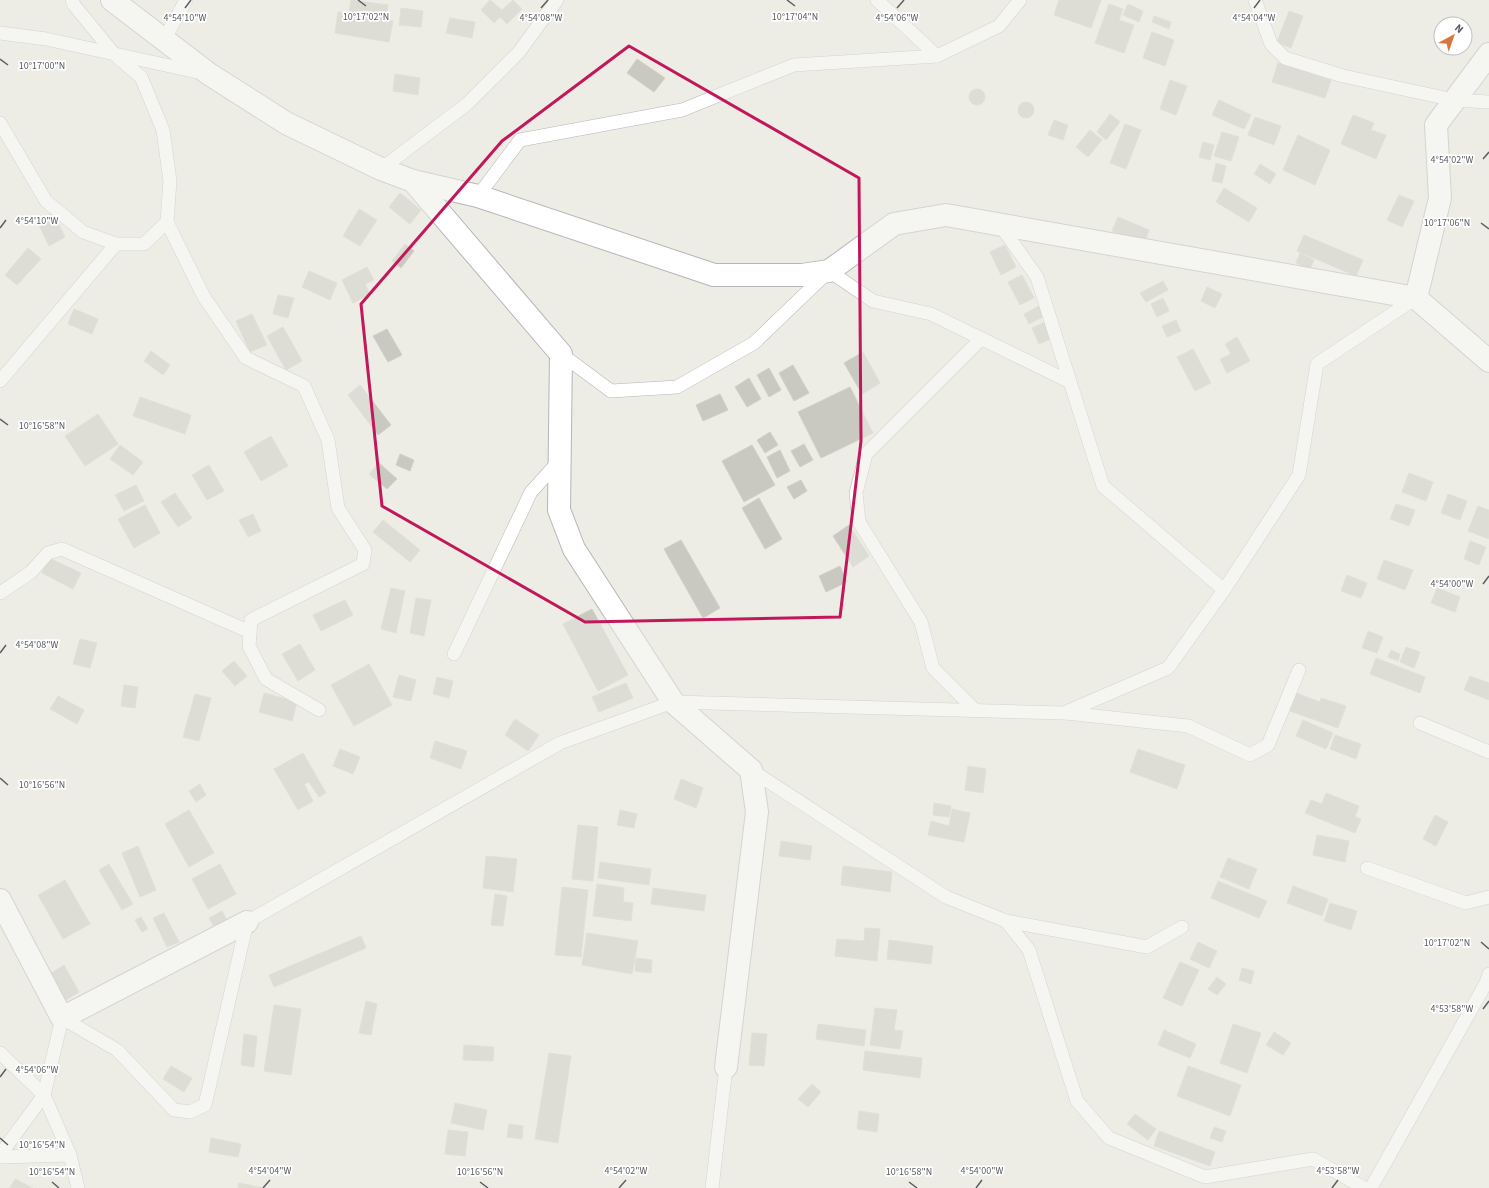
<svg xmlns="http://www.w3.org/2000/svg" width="1489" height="1188" font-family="'Source Sans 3',sans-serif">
	<rect width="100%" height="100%" fill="#edede5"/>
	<g fill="#c9c8c1" stroke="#d2d1c3">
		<path d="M351,0L388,5L386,20L393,21L389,42L335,33L338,12L349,13Z"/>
		<path d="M490,0L502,10L513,0L522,9L507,24L500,17L494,23L481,10Z"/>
		<path d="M1059,0H1101L1091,28L1054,15Z"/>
		<path d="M1109,4L1123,9L1119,20L1134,25L1124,53L1095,43Z"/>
		<path d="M1128,4L1143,11L1139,22L1123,15Z"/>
		<path d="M401,8L423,11L421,27L399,25Z"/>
		<path d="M1289,11L1303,16L1291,48L1277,42Z"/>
		<path d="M1154,16L1171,22L1169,29L1152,22Z"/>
		<path d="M450,18L475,22L472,38L446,33Z"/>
		<path d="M1152,32L1174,40L1165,66L1143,58Z"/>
		<path d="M637,59L665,78L654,92L627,73Z"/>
		<path d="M1278,63L1331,80L1325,98L1272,82Z"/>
		<path d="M395,74L420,78L418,95L393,91Z"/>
		<path d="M1170,80L1187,86L1176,115L1160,109Z"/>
		<circle cx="977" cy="97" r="8"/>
		<path d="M1219,100L1251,115L1244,129L1212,115Z"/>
		<circle cx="1026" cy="110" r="8"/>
		<path d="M1110,114L1120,122L1106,140L1097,132Z"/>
		<path d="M1353,115L1374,123L1371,130L1386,135L1376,159L1341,144Z"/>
		<path d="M1255,117L1281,126L1274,145L1248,135Z"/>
		<path d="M1054,120L1068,125L1063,140L1048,135Z"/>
		<path d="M1125,124L1141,130L1126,169L1110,163Z"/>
		<path d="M1090,130L1102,140L1088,157L1076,147Z"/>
		<path d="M1222,132L1239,137L1231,161L1214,156Z"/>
		<path d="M1298,135L1330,150L1315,185L1283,170Z"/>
		<path d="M1203,142L1214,145L1210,160L1199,157Z"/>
		<path d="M1216,163L1226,166L1222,183L1212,181Z"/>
		<path d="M1260,164L1276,174L1270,184L1254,174Z"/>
		<path d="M1224,188L1257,208L1249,222L1216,202Z"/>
		<path d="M400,193L421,210L410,224L389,207Z"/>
		<path d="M1399,195L1414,201L1402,227L1387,220Z"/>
		<path d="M359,209L377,220L360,246L343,236Z"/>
		<path d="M53,213L65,237L49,246L37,221Z"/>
		<path d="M1118,217L1149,230L1144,244L1112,231Z"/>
		<path d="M1304,235L1363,260L1356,276L1297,251Z"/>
		<path d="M405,244L414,251L401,268L392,261Z"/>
		<path d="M1005,245L1016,267L1001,275L990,252Z"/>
		<path d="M28,248L41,259L17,285L5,275Z"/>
		<path d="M1300,253L1314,260L1310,269L1296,263Z"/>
		<path d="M367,267L374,280L365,284L370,294L353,303L342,280Z"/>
		<path d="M309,271L337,283L330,300L302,287Z"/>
		<path d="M1022,275L1034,298L1020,305L1008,282Z"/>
		<path d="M1163,281L1168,290L1146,302L1140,293Z"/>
		<path d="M1207,287L1222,294L1215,308L1201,301Z"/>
		<path d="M278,295L294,298L288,318L273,314Z"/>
		<path d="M1163,298L1169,311L1157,317L1151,304Z"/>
		<path d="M1039,306L1045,316L1029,324L1024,314Z"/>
		<path d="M74,309L98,319L92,334L68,324Z"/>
		<path d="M252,314L267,345L250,352L236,321Z"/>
		<path d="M1176,320L1181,331L1167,337L1162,326Z"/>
		<path d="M1047,321L1055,337L1039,344L1032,328Z"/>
		<path d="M283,327L302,361L286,370L267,336Z"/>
		<path d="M387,329L402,355L388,362L373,336Z"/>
		<path d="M1237,337L1250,361L1227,373L1220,359L1231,354L1225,344Z"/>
		<path d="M1193,349L1211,383L1195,391L1177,357Z"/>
		<path d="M151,351L170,365L163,375L144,361Z"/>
		<path d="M863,352L880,383L862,394L844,363Z"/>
		<path d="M793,365L809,393L794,401L779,373Z"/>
		<path d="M769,368L781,390L769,397L757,375Z"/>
		<path d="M749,378L761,399L747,407L735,387Z"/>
		<path d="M360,385L391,425L378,435L348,395Z"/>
		<path d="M850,387L873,433L821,458L798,412Z"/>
		<path d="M720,394L728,410L703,421L696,405Z"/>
		<path d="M140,397L191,415L185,434L133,416Z"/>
		<path d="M98,414L118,444L85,466L65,436Z"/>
		<path d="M770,432L778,445L765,453L757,440Z"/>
		<path d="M271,436L288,466L261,481L244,452Z"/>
		<path d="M804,444L813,460L800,467L791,451Z"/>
		<path d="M120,445L143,462L133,475L110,459Z"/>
		<path d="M752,445L775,485L744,502L722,461Z"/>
		<path d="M780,450L790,471L777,478L767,457Z"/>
		<path d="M400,454L414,460L410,471L396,465Z"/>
		<path d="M379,463L397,479L387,489L369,474Z"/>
		<path d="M209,465L224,491L207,500L192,475Z"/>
		<path d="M1409,473L1433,482L1426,501L1402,492Z"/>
		<path d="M801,480L807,491L794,499L787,487Z"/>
		<path d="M136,485L144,501L124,511L115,495Z"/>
		<path d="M175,493L192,518L178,527L161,502Z"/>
		<path d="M1448,494L1467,501L1460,520L1441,513Z"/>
		<path d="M759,498L782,539L765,549L742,508Z"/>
		<path d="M1396,504L1415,510L1409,526L1390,519Z"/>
		<path d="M145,505L160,533L134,548L118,519Z"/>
		<path d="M1478,506L1489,510V539L1468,531Z"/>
		<path d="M253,514L261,531L248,537L239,520Z"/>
		<path d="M383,520L420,550L410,562L373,532Z"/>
		<path d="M849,525L869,556L853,567L833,536Z"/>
		<path d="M681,540L720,608L703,618L664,549Z"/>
		<path d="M1470,541L1486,547L1479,565L1464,559Z"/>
		<path d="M49,558L81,573L73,589L42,573Z"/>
		<path d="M1384,560L1413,570L1405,590L1377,579Z"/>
		<path d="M840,566L847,582L826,592L819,576Z"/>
		<path d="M1347,575L1367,583L1361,598L1341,591Z"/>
		<path d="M391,588L405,591L396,633L381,629Z"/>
		<path d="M1437,588L1460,597L1455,612L1431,603Z"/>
		<path d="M416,598L431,600L424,636L410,633Z"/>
		<path d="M345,600L353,615L321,631L313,615Z"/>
		<path d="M592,609L628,675L598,691L563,624Z"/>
		<path d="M1368,631L1383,637L1377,653L1362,648Z"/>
		<path d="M80,639L97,643L90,668L73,664Z"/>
		<path d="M300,644L315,670L298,681L282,654Z"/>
		<path d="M1406,647L1420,652L1414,668L1400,662Z"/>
		<path d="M1391,650L1400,654L1398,661L1388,657Z"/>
		<path d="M1376,658L1425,677L1420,693L1370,674Z"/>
		<path d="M234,661L247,676L235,686L222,671Z"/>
		<path d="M369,664L392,705L354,726L331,685Z"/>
		<path d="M399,675L416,680L411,701L393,697Z"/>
		<path d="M1470,676L1489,683V700L1464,690Z"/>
		<path d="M437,677L453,681L449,698L433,694Z"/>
		<path d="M626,683L633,698L599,712L592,697Z"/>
		<path d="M124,685L138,687L135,708L121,706Z"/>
		<path d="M264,693L297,702L292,721L259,712Z"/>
		<path d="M1296,693L1320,702L1321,698L1346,706L1338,728L1290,711Z"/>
		<path d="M195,694L211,698L199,741L183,737Z"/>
		<path d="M58,696L84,710L77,724L50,709Z"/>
		<path d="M515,719L539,735L528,751L505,735Z"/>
		<path d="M1303,720L1333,733L1326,749L1296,736Z"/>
		<path d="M1335,735L1361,744L1356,759L1330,749Z"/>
		<path d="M435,741L467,751L461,769L430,758Z"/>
		<path d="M340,749L360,757L353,774L333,766Z"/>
		<path d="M1138,749L1185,765L1177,789L1130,772Z"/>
		<path d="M303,753L326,793L319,797L309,782L304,784L313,801L298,810L274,769Z"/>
		<path d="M968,766L986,769L983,793L965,790Z"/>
		<path d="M681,779L703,788L696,808L674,799Z"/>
		<path d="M200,784L206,795L196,802L189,791Z"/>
		<path d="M1326,793L1359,806L1355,817L1361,819L1355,833L1305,813L1311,800L1322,804Z"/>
		<path d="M934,803L951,806L949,817L933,815Z"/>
		<path d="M952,809L970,813L964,842L928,835L931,821L949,826Z"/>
		<path d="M189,810L214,853L189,867L165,824Z"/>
		<path d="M620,810L637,814L634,828L617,825Z"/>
		<path d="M1435,815L1448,822L1436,846L1423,839Z"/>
		<path d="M578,825L598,827L593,881L572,879Z"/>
		<path d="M1317,835L1349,841L1345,862L1313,855Z"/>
		<path d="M781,841L812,846L810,860L779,856Z"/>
		<path d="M138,846L156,890L140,897L122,853Z"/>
		<path d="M486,856L517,859L513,892L483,888Z"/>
		<path d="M1228,858L1257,869L1249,889L1220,877Z"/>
		<path d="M600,862L651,869L649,885L598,878Z"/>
		<path d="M109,864L133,904L122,910L99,870Z"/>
		<path d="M220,864L236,894L208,909L192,879Z"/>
		<path d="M843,866L892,872L890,892L841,885Z"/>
		<path d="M65,880L90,924L63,939L38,895Z"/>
		<path d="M1218,881L1267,901L1259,918L1211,898Z"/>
		<path d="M597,884L624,888L623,902L633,903L631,921L593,916Z"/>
		<path d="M1293,886L1328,899L1322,916L1287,903Z"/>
		<path d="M562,887L588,890L581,957L555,955Z"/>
		<path d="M653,888L706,895L704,911L651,904Z"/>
		<path d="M495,894L507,896L503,926L491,925Z"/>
		<path d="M1330,903L1357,911L1351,930L1324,921Z"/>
		<path d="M222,911L227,920L214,927L209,918Z"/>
		<path d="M164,913L179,942L167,947L153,918Z"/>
		<path d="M141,917L148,929L142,932L135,920Z"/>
		<path d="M865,928L880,929L877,961L835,956L837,939L864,941Z"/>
		<path d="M587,933L638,941L632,974L582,965Z"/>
		<path d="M361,936L366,948L274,987L269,975Z"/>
		<path d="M889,940L933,946L931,964L887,959Z"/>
		<path d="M1198,942L1217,951L1209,968L1190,959Z"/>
		<path d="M636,958L652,960L651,973L635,971Z"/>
		<path d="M1180,962L1199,970L1182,1006L1163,998Z"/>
		<path d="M64,965L79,992L66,1000L50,974Z"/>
		<path d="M1242,968L1254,971L1251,984L1239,980Z"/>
		<path d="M1217,977L1226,984L1217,995L1208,989Z"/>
		<path d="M366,1001L377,1004L371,1035L359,1033Z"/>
		<path d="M274,1005L301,1009L291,1075L264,1071Z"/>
		<path d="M875,1008L897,1010L894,1030L903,1031L900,1049L870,1045Z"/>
		<path d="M818,1024L866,1030L864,1046L816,1039Z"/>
		<path d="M1233,1024L1261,1033L1247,1073L1220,1063Z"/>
		<path d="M1164,1030L1196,1044L1190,1058L1158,1045Z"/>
		<path d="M1274,1032L1291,1043L1283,1055L1266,1045Z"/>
		<path d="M752,1033L767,1034L764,1066L749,1065Z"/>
		<path d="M244,1034L257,1036L254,1067L241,1065Z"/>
		<path d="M464,1045L494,1047L493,1061L463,1060Z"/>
		<path d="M865,1051L922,1058L920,1078L863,1070Z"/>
		<path d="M549,1053L571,1056L558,1143L535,1139Z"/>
		<path d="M171,1066L192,1078L184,1092L163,1079Z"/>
		<path d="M1188,1066L1241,1085L1230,1116L1177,1096Z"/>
		<path d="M812,1084L821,1092L808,1107L798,1099Z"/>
		<path d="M455,1103L487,1110L483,1130L451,1123Z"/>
		<path d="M859,1111L879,1114L877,1132L857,1129Z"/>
		<path d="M1135,1114L1156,1129L1148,1140L1127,1124Z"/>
		<path d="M509,1124L523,1126L522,1139L507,1137Z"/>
		<path d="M1214,1127L1226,1131L1222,1142L1210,1138Z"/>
		<path d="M448,1130L468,1132L465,1156L445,1154Z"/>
		<path d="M1159,1131L1215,1152L1210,1166L1154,1146Z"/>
		<path d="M211,1138L241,1144L238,1157L209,1152Z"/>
		<path d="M15,1179L33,1188H10Z"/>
		<path d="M239,1183L263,1188H238Z"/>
	</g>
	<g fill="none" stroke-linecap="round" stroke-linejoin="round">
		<g stroke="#b5b5ba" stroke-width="14">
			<g id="service">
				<path d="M877,0L937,56"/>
				<path d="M1255,0L1271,44L1285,58L1343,76L1454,100L1489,102"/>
				<path d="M0,33L46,39L202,73"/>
				<path d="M164,40L186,0"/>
				<path d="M0,123L46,201L83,232L116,244H144L167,222L170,181L163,130L141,77L114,54L74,5L72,0"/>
				<path d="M381,169L467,104L519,52L557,0"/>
				<path d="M478,196L520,140L682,110L794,65L937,56L999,26L1020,0"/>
				<path d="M167,222L204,297L246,358L304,386L328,440L338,508L365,550L363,564L251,620L249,646L266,679L319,710"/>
				<path d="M1000,225L1037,277L1103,486L1224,590"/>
				<path d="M561,354L611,391L677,387L754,343L829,271L873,301L931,314L1070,382"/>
				<path d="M0,381L116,244"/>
				<path d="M0,593L31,572L48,553L62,549L250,632"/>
				<path d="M454,654L531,492L559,461"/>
				<path d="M975,710L933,668L921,622L859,522L856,493L866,454L981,339"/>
				<path d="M1066,713L1188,726L1250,755L1268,745L1299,670"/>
				<path d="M1420,723L1489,752"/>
				<path d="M751,770L946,897L1006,921L1029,950L1077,1101L1109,1138L1205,1177L1313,1159L1364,1188"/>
				<path d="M1367,868L1466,903L1489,897"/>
				<path d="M1006,921L1147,947L1182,927"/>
				<path d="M0,1053L44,1095L70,1155L78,1188"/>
				<path d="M0,1155L44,1095L62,1018L117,1050L174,1110L190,1112L205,1105L247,922L560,743L673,702L1064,713L1168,668L1224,590L1299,475L1317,364L1416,298"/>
				<path d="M0,1157L70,1155"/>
				<path d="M712,1188L726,1067"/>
				<path d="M1371,1188L1486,983L1489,974"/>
			</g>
		</g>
		<g stroke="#b5b5ba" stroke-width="24">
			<g id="minor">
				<path d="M112,0L209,74L286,123L381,169L413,181L478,196L714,275H802L829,271L894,224L946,215L1416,298L1489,361"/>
				<path d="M413,181L561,354L559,510L574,549L673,702L751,770L757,812L726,1067"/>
				<path d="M1416,298L1440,198L1436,125L1489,54"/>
				<path d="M0,900L62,1018L247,922"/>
			</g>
		</g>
		<use href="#service" stroke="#fff" stroke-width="13"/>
		<use href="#minor" stroke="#fff" stroke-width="22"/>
	</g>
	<path d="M0 0H1489V1188H0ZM629,46L859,178L861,441L840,617L585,622L382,506L361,304L502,141Z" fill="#edede5" fill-opacity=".55" fill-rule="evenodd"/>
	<path fill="none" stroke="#c2185b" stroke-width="3" stroke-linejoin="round" d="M629,46L859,178L861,441L840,617L585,622L382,506L361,304L502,141Z"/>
	<path fill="none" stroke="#5c5e64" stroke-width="1.5" d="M358,0L366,6M787,0L795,6M185,8L191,0M541,8L548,0M897,8L904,0M1254,8L1260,0M0,59L8,65M1483,159L1489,152M1481,223L1489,229M0,228L6,220M0,419L8,425M1483,584L1489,576M0,653L6,645M0,778L8,785M1481,942L1489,949M1483,1009L1489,1001M0,1077L6,1069M0,1138L8,1145M52,1182L59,1188M480,1182L488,1188M909,1182L917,1188M263,1188L270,1180M619,1188L626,1180M976,1188L982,1180M1332,1188L1338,1180"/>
	<g font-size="10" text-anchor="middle" fill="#5c5e64" stroke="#fff" stroke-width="3.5" stroke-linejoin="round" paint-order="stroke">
		<text x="366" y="20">10°17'02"N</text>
		<text x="795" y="20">10°17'04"N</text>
		<text x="185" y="21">4°54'10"W</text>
		<text x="541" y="21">4°54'08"W</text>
		<text x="897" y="21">4°54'06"W</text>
		<text x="1254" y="21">4°54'04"W</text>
		<text x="42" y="69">10°17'00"N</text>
		<text x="1452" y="163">4°54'02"W</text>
		<text x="37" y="224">4°54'10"W</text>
		<text x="1447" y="226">10°17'06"N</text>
		<text x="42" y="429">10°16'58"N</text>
		<text x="1452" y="587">4°54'00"W</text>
		<text x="37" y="648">4°54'08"W</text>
		<text x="42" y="788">10°16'56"N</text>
		<text x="1447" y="946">10°17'02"N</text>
		<text x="1452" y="1012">4°53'58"W</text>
		<text x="37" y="1073">4°54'06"W</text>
		<text x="42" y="1148">10°16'54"N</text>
		<text x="270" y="1174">4°54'04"W</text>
		<text x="626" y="1174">4°54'02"W</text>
		<text x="982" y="1174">4°54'00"W</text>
		<text x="1338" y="1174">4°53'58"W</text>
		<text x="52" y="1175">10°16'54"N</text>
		<text x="480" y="1175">10°16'56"N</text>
		<text x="909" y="1175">10°16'58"N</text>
	</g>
	<g transform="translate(1453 36) rotate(40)"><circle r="19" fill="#ffffff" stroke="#bebfc1"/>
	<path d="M0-3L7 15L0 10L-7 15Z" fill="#d9753f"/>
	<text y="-6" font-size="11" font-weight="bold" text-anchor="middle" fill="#5c5e64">N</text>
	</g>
</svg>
